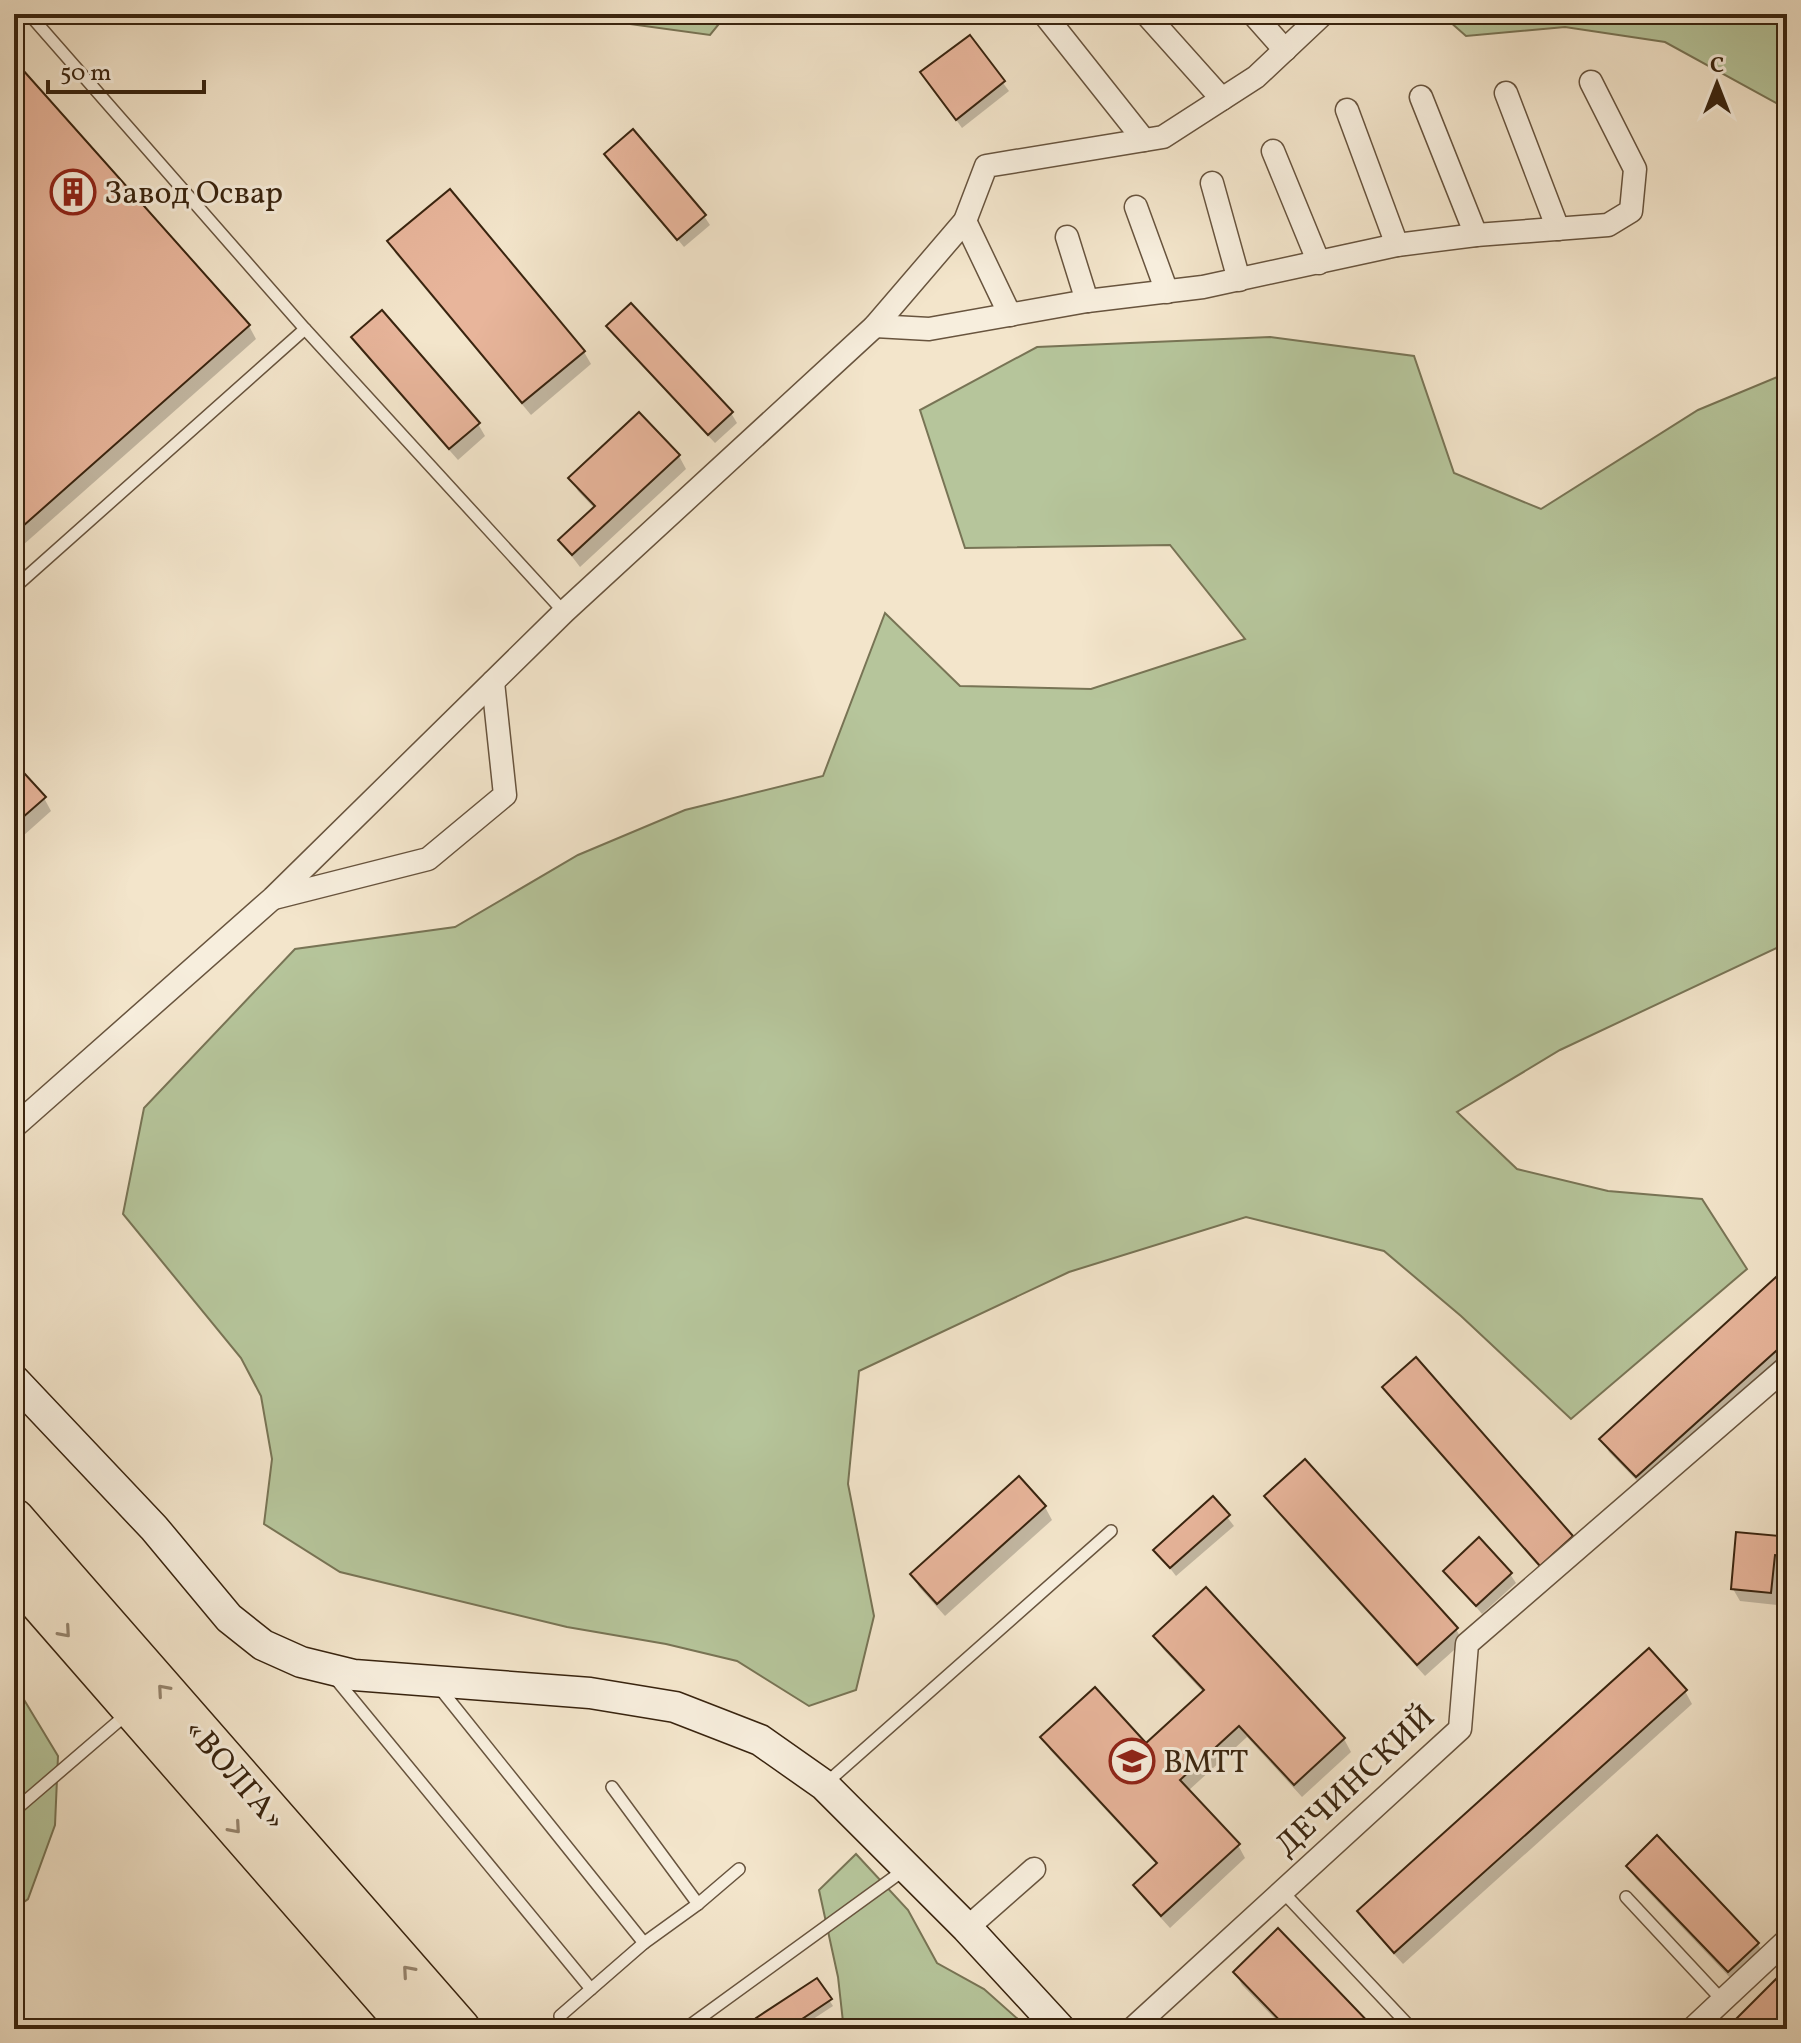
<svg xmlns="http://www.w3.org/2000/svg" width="1801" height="2043" font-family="Vollkorn,serif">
	<rect width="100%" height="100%" fill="#f3e5cb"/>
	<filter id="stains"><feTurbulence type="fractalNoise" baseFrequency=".0025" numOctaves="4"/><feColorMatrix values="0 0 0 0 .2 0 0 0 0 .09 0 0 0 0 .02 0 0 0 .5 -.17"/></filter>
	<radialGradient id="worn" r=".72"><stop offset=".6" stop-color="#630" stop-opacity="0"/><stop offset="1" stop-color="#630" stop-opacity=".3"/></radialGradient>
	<g fill="#b6c59b" stroke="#787455" stroke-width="2">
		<path d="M557,14H727L710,35Z"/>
		<path d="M1441,14H1787V109L1665,42L1565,27L1466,36Z"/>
		<path d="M1270,337L1414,356L1454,473L1541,509L1698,410L1787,373V943L1560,1050L1457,1112L1517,1169L1608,1191L1702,1199L1747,1269L1571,1419L1461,1316L1384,1251L1246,1217L1069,1272L859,1371L848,1484L874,1616L856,1690L809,1706L737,1661L666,1644L567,1627L340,1572L264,1524L272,1459L261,1396L241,1358L123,1214L144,1108L295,949L455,927L578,855L685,810L823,776L885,613L960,686L1091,689L1245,639L1170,545L965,548L920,410L1037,347Z"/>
		<path d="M14,1688L23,1698L58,1756L55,1825L28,1899L14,1909Z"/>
		<path d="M856,1854L908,1910L937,1963L984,1989L1029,2029H837L843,2022L838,1977L819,1890Z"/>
	</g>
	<g fill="#0003">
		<path d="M969,38L1009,91L962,128L928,81Z"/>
		<path d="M14,63L249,326L256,339L14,553Z"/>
		<path d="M607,154L704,216L710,225L684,247Z"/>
		<path d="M389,241L584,352L591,364L531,415L396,254Z"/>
		<path d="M609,326L731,413L737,423L715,443L614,335Z"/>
		<path d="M354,337L478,424L485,436L458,460L361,350Z"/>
		<path d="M679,456L686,469L580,567L560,541L595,509L578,491L571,478Z"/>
		<path d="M14,765L44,798L51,811L14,844Z"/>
		<path d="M1787,1270V1360L1644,1488L1609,1452L1602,1440Z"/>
		<path d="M1385,1388L1572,1537L1579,1549L1548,1577L1392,1400Z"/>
		<path d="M1019,1479L1045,1507L1052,1520L945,1616L919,1587L912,1574Z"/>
		<path d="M1266,1496L1456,1629L1463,1642L1425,1676L1274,1509Z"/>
		<path d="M1213,1499L1234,1526L1176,1576L1156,1550Z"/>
		<path d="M1787,1502V1568L1781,1567L1777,1605L1740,1601L1733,1589L1781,1538Z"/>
		<path d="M1446,1571L1510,1574L1516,1583L1482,1614Z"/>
		<path d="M1156,1636L1344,1739L1351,1752L1302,1797L1247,1737L1188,1791L1238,1845L1245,1858L1170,1928L1143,1898L1135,1886L1157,1865L1050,1750L1043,1737L1146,1746L1204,1693L1163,1649Z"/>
		<path d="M1685,1691L1692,1704L1403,1964L1367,1924L1359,1912Z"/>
		<path d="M1657,1838L1758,1944L1765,1957L1736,1984L1636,1879L1628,1866Z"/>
		<path d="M1235,1972L1372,2029H1285L1242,1985Z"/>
		<path d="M817,1981L833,2006L798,2029H765Z"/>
	</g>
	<g fill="#e8b59b" stroke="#39240f" stroke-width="2">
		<path d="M970,35L1005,81L956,120L920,72Z"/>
		<path d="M14,60L250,325L14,534Z"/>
		<path d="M633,129L706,215L677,240L604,154Z"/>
		<path d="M450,189L585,351L522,403L387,241Z"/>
		<path d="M631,303L733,412L708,435L606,326Z"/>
		<path d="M382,310L480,423L449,449L351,337Z"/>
		<path d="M639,412L680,455L572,555L558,540L595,506L568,478Z"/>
		<path d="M14,762L46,797L14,825Z"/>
		<path d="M1787,1267V1341L1636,1477L1599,1439Z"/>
		<path d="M1416,1357L1573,1536L1540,1566L1382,1387Z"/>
		<path d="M1305,1459L1458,1628L1417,1665L1264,1496Z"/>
		<path d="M1019,1476L1046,1506L937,1604L910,1574Z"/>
		<path d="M1213,1496L1230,1515L1170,1568L1153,1550Z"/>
		<path d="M1783,1500H1787V1556L1775,1555L1771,1593L1731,1589L1736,1532L1779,1536Z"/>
		<path d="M1479,1537L1512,1573L1476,1606L1443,1571Z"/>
		<path d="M1206,1587L1345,1738L1294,1785L1239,1726L1180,1780L1240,1844L1161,1916L1133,1885L1157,1863L1040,1737L1095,1687L1146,1743L1204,1690L1153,1636Z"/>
		<path d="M1649,1648L1687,1690L1394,1953L1357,1911Z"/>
		<path d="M1657,1835L1759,1943L1728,1972L1626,1866Z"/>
		<path d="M1278,1928L1375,2029H1288L1233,1972Z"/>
		<path d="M1780,1975L1787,1982V2029H1726Z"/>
		<path d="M817,1978L832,1999L787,2029H763L756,2018Z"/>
	</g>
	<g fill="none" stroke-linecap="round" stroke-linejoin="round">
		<g stroke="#68543e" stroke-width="14">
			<g id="lane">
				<path d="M29,14L305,329"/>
				<path d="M14,588L305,329L564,612"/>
				<path d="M335,1678L591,1989"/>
				<path d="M438,1686L644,1943"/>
				<path d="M824,1785L1111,1531"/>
				<path d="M612,1787L698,1904"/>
				<path d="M14,1811L128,1713"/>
				<path d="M1282,1891L1412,2029"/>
				<path d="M1626,1897L1722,2000"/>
				<path d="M563,2029L560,2016L644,1943L698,1904L739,1869"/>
				<path d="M685,2029L904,1870"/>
			</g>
		</g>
		<g stroke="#68543e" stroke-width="25">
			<g id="street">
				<path d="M1044,14L1144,140"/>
				<path d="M1146,14L1222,99"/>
				<path d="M1253,14L1285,50"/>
				<path d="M1506,93L1558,229"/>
				<path d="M1421,97L1476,235"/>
				<path d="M1347,110L1397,245"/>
				<path d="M1273,151L1319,263"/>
				<path d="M1212,183L1239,280"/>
				<path d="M1136,207L1167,292"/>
				<path d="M965,221L1010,315"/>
				<path d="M1067,237L1087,301"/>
				<path d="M875,326L929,329L1087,301L1203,287L1397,245L1476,235L1608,225L1631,211L1635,169L1591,82"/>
				<path d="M274,898L428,859L505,795L493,682"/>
				<path d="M14,1127L273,898L564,612L875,326L965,221L986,166L1163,137L1256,77L1323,14"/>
				<path d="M967,1928L1034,1869"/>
				<path d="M1132,2029L1460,1729L1467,1644L1787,1367"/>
				<path d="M1692,2029L1787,1940"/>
			</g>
		</g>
		<g stroke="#39240f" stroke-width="33">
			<path id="secondary" d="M14,1380L154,1528L229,1618L263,1645L301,1662L354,1675L590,1693L675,1707L760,1740L824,1785L967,1928L1060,2029"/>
		</g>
		<g stroke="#39240f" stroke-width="43">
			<g id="highway">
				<path d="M14,1519L460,2029"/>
				<path d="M14,1573L412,2029"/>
			</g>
		</g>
		<use href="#lane" stroke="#f7eedd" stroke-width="11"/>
		<use href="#street" stroke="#f7eedd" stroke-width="22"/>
		<use href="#secondary" stroke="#f7eedd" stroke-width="30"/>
		<use href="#highway" stroke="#f3e5cb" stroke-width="40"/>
	</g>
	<defs><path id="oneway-chevron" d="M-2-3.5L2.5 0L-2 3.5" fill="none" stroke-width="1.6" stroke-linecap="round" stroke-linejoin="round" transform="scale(2)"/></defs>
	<g stroke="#96846d">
		<use href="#oneway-chevron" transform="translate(65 1632) rotate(49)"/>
		<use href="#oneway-chevron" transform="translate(163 1690) rotate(-131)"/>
		<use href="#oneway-chevron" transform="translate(235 1828) rotate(49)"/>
		<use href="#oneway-chevron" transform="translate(408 1971) rotate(-131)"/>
	</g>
	<defs>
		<g id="building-ring" transform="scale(2.3)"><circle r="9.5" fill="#f7eedd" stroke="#8f2418" stroke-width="1.5"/><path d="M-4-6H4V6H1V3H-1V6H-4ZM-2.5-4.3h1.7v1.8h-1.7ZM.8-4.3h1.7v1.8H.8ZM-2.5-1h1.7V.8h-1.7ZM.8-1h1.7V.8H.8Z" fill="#8f2418"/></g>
		<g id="university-ring" transform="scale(2.3)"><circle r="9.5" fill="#f7eedd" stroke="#8f2418" stroke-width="1.5"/><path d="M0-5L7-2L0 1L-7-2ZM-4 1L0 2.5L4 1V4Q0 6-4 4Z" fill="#8f2418"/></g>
	</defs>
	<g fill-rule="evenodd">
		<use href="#building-ring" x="73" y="192"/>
		<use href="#university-ring" x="1132" y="1761"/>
	</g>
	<g text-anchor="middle" stroke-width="6" stroke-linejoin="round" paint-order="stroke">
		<g font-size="32" fill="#39240f" stroke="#f7eedd" text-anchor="start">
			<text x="104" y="203">Завод Освар</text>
			<text x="1163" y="1772">ВМТТ</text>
		</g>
		<g font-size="32" fill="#39240f" stroke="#f7eedd">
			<text transform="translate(236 1774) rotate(49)" y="11">«ВОЛГА»</text>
			<text transform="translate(1354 1780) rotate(-43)" y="11">ДЕЧИНСКИЙ</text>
		</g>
	</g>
	<rect width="1801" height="2043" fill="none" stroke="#f3e5cb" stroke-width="48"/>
	<rect x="16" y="16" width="1769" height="2011" fill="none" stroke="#39240f" stroke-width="4"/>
	<rect x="24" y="24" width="1753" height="1995" fill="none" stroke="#39240f" stroke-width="2"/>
	<g transform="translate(1717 84)" stroke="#f7eedd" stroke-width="6" paint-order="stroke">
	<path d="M0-6L14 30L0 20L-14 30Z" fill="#39240f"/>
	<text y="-12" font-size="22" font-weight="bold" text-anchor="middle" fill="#39240f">С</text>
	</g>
	<path d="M48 80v12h156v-12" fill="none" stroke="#39240f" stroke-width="4"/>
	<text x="60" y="80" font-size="24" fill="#39240f" stroke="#f7eedd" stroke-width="6" paint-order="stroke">50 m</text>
	<rect width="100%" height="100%" filter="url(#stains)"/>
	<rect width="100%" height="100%" fill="url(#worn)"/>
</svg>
